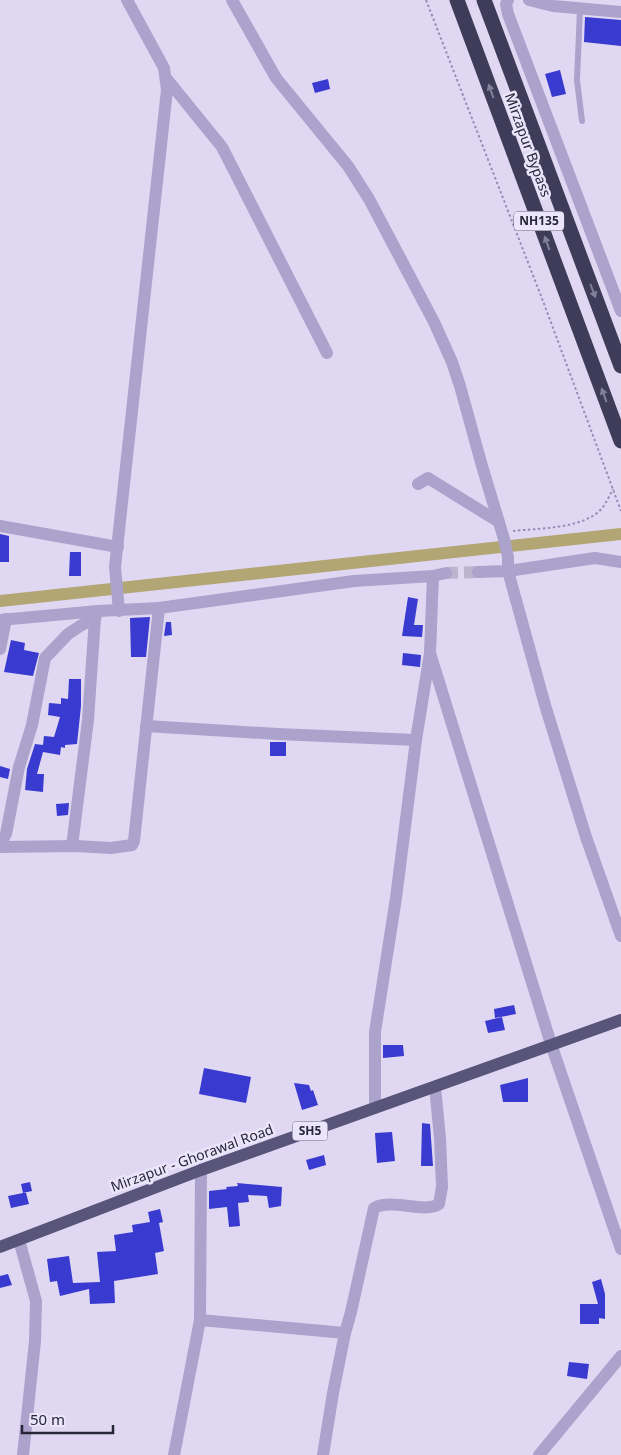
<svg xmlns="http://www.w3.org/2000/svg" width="621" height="1455" font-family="'Noto Sans',sans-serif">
	<rect width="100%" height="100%" fill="#e0d8f3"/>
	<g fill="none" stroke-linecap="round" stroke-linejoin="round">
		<path stroke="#b3a675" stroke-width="12" d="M0,601L621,534"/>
	</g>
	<g fill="#393ad0">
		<path d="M585,17L621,20V46L584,42Z"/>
		<path d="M560,70L566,94L552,97L545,74Z"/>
		<path d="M328,79L330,89L315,93L312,83Z"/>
		<path d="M0,534L9,536V562H0Z"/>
		<path d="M70,552H81V576H69Z"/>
		<path d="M408,597L418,599L414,625H423L422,637L402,636Z"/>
		<path d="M150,617L146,657H131L130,618Z"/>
		<path d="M166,622H171L172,635L164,636Z"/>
		<path d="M11,640L25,643L24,650L39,653L33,676L4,672Z"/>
		<path d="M403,653L421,655L420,667L402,665Z"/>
		<path d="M69,679H81V706L77,744L65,745V748L61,747L60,755L43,752L37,774H44L43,792L25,790L27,769L35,744L43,745L44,736L54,737L60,717L48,715L49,703L61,704V698L68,699Z"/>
		<rect x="270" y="742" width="16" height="14"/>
		<path d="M0,766L10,769L8,779L0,777Z"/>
		<path d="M69,803L68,815L57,816L56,804Z"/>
		<path d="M514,1005L516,1014L495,1018L494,1009Z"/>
		<path d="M502,1017L505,1030L488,1033L485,1021Z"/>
		<path d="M383,1045H403L404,1056L383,1058Z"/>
		<path d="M204,1068L251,1077L246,1103L199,1094Z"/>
		<path d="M528,1078V1102H503L500,1085Z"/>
		<path d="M294,1083L309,1085L311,1091L313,1090L318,1105L302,1110Z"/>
		<path d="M422,1123L430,1124L433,1166H421Z"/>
		<path d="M392,1132L395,1161L377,1163L375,1133Z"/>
		<path d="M324,1155L326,1165L309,1170L306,1160Z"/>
		<path d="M30,1182L32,1191L23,1193H26L29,1204L11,1208L8,1196L23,1193L21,1184Z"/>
		<path d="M237,1183L282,1187L281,1206L269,1208L267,1196L248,1195L249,1202L238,1203L240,1226L229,1227L227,1207L209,1209V1191L227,1189L226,1187L238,1186Z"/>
		<path d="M160,1209L163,1222L159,1223L164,1251L155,1253L158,1274L114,1281L115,1303L90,1304L89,1289L60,1296L57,1281L50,1282L47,1259L69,1256L73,1283L100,1282L97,1252L116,1251L114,1235L133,1232L132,1225L150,1222L148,1212Z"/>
		<path d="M8,1274L12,1285L0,1288V1276Z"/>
		<path d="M601,1279L605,1294V1319L599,1318V1324H580V1304H598L592,1282Z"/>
		<path d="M569,1362L589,1364L587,1379L567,1376Z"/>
	</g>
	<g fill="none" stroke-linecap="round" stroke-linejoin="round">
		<path stroke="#bbb4cd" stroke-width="12" stroke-dasharray="12 6" stroke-linecap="butt" d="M446,573L478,572"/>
		<g stroke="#958db8" stroke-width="2" stroke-dasharray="2.5 2.5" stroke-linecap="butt">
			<path d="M426,0L543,301L621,511"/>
			<path d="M513,531C540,528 586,529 603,507C607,501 610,495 613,489"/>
		</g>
		<path stroke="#aca3cc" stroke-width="6" d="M580,8L577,80L582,121"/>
		<g stroke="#aca3cc" stroke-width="12">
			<path d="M232,0L276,78L348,166L369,199L434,322L452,362L460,386L482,466L504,539L508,557V571L545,705L586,837L621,936"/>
			<path d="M508,0L506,4L508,14L621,311"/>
			<path d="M529,0L553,6L621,12"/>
			<path d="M166,78L222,147L327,353"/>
			<path d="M418,484L428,478L499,522"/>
			<path d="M0,526L118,547"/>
			<path d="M478,572L508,571L595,558L621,562"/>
			<path d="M119,611L115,567L167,90L164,68L127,0"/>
			<path d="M0,620L98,611L159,608L354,581L433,576L446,573"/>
			<path d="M0,649L6,619"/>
			<path d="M430,653L551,1044L621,1249"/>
			<path d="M146,726L278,734L416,740"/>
			<path d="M0,844L6,834L19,767L32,725L45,658L68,634L80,626L95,618"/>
			<path d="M72,846L88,720L95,618L97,613"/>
			<path d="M0,847L76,846L111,848L132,845L134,841L159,608"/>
			<path d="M375,1107V1032L396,898L416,740L430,653L433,576"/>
			<path d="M19,1240L36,1301L35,1341L23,1455"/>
			<path d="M200,1320L345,1333L351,1312L374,1208C393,1198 424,1214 439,1204L442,1187L440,1138L435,1087"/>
			<path d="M174,1455L200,1320L201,1170"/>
			<path d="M323,1455L333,1393L345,1333"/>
			<path d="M539,1455L621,1356"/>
		</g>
		<path stroke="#59557a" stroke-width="12" d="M0,1247L201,1170L621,1020"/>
		<g stroke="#3e3c58" stroke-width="15">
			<path d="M457,0L621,441"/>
			<path d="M484,0L621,366"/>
		</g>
	</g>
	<defs><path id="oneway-solid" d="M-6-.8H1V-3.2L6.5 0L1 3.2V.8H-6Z" transform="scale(1.25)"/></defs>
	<g fill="#838099">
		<use href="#oneway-solid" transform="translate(491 91) rotate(-110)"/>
		<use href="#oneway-solid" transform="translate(547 243) rotate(-110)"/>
		<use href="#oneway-solid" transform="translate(593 291) rotate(69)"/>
		<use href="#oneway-solid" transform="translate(604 395) rotate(-110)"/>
	</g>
	<g text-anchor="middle" stroke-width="5" stroke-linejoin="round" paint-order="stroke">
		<g fill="#ebe5fb" stroke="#625f72" stroke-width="1">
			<rect x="514" y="211.5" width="50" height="19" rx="4"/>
			<rect x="292.5" y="1121.5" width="35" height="19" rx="4"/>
		</g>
		<g font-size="12" font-weight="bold" fill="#272637">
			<text x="539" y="225">NH135</text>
			<text x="310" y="1135">SH5</text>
		</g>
		<g font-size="14" fill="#272637" stroke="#ebe5fb">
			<text transform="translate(528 145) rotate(70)" y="5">Mirzapur Bypass</text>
			<text transform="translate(192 1158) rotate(-20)" y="5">Mirzapur - Ghorawal Road</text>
		</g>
	</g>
	<path d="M22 1425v8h91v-8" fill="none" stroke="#272637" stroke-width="2.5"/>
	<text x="30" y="1425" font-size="15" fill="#272637" stroke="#ebe5fb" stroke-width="4" paint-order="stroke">50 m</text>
</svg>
